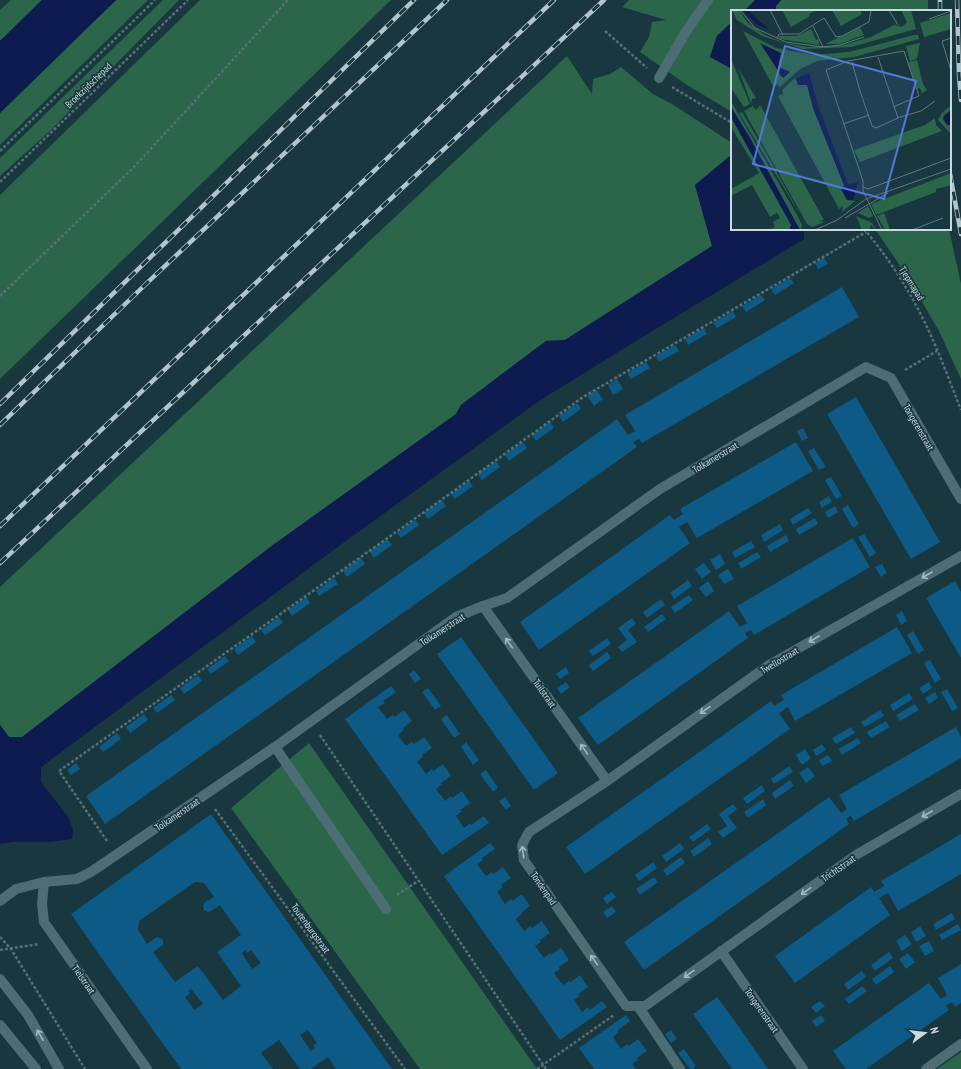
<svg xmlns="http://www.w3.org/2000/svg" width="961" height="1069" font-family="'PT Sans Narrow',sans-serif">
	<rect width="100%" height="100%" fill="#18373e"/>
	<g fill="#2b664b">
		<path d="M11,0H42L0,41V10Z"/>
		<path d="M116,0H148L0,145V113Z"/>
		<path d="M163,0H179L50,131L0,176V158Z"/>
		<path d="M200,0H391L0,379V195Z"/>
		<path d="M629,0H755L744,11H732V22L717,36L710,56L732,69V112L687,85L640,52L649,37L652,22L666,20L622,7Z"/>
		<path d="M781,0H928V11H776V6Z"/>
		<path d="M567,56L592,94L593,79L610,74L621,67L653,94L672,104L732,143V154L730,156L695,185L712,246L565,340L546,341L461,405L456,414L273,545L22,737H9L0,725V587Z"/>
		<path d="M875,229H949L961,284V379L939,331L907,276Z"/>
		<path d="M309,743L537,1069H420L231,808Z"/>
		<path d="M961,1052V1069H937Z"/>
	</g>
	<g fill="#0d1b50">
		<path d="M42,0H116L0,113V41Z"/>
		<path d="M755,0H781L776,6V11H744Z"/>
		<path d="M732,22V69L710,57L717,36Z"/>
		<path d="M730,156L732,158V229H804V239L631,344L539,401L328,554L41,767V782L68,817L73,830L72,839L49,842H13L0,844V725L9,737H22L273,545L456,414L461,405L546,341L565,340L712,246L695,185Z"/>
	</g>
	<g fill="#0d5a86" fill-rule="evenodd">
		<path d="M824,258L828,264L818,269L815,263Z"/>
		<path d="M790,278L794,283L775,295L771,289Z"/>
		<path d="M842,287L859,317L642,443L639,439L633,442L637,447L105,824L86,796L617,419L628,435L635,431L625,415Z"/>
		<path d="M761,295L765,300L746,312L742,306Z"/>
		<path d="M733,311L736,317L717,328L713,323Z"/>
		<path d="M704,328L707,334L688,345L685,339Z"/>
		<path d="M675,345L679,351L659,362L656,356Z"/>
		<path d="M646,362L650,368L631,379L627,373Z"/>
		<path d="M617,379L623,389L613,395L608,385Z"/>
		<path d="M596,390L603,399L594,406L587,396Z"/>
		<path d="M856,397L940,542L911,559L827,414Z"/>
		<path d="M577,403L581,409L563,422L559,416Z"/>
		<path d="M550,422L554,428L536,441L532,435Z"/>
		<path d="M803,428L808,438L802,441L797,431Z"/>
		<path d="M523,442L527,448L509,461L505,455Z"/>
		<path d="M796,442L813,471L697,538L687,522L679,527L690,543L539,650L520,622L670,515L674,520L683,514L680,509Z"/>
		<path d="M814,448L826,467L819,470L808,451Z"/>
		<path d="M496,461L500,467L482,480L478,474Z"/>
		<path d="M831,477L842,496L836,499L825,480Z"/>
		<path d="M469,481L473,486L455,499L451,494Z"/>
		<path d="M829,496L832,502L822,508L819,502Z"/>
		<path d="M442,500L446,506L428,519L424,513Z"/>
		<path d="M848,505L859,524L853,528L842,509Z"/>
		<path d="M835,506L838,512L828,518L825,512Z"/>
		<path d="M808,508L812,513L793,525L790,519Z"/>
		<path d="M815,518L818,524L799,535L796,529Z"/>
		<path d="M415,520L419,525L401,538L397,533Z"/>
		<path d="M780,524L783,530L764,542L761,535Z"/>
		<path d="M864,534L876,553L870,557L858,537Z"/>
		<path d="M786,535L789,541L770,552L767,546Z"/>
		<path d="M853,538L870,567L754,635L751,630L745,633L748,638L598,745L578,718L729,611L740,627L747,623L737,606Z"/>
		<path d="M387,539L392,545L374,558L370,552Z"/>
		<path d="M751,541L755,547L735,558L732,552Z"/>
		<path d="M757,552L761,557L741,569L738,563Z"/>
		<path d="M720,554L725,564L716,570L710,560Z"/>
		<path d="M361,558L365,564L347,577L343,571Z"/>
		<path d="M704,563L711,572L702,579L695,569Z"/>
		<path d="M882,564L887,573L881,577L875,567Z"/>
		<path d="M728,569L734,579L724,584L718,575Z"/>
		<path d="M334,578L338,584L319,596L316,591Z"/>
		<path d="M688,580L692,586L674,599L670,593Z"/>
		<path d="M708,581L714,591L706,597L699,588Z"/>
		<path d="M955,581L961,592V658L926,598Z"/>
		<path d="M689,595L693,600L675,613L671,607Z"/>
		<path d="M307,597L310,603L292,616L288,610Z"/>
		<path d="M661,599L665,605L647,618L643,612Z"/>
		<path d="M902,611L907,621L901,625L896,615Z"/>
		<path d="M662,614L666,619L648,632L644,627Z"/>
		<path d="M279,617L283,623L265,635L261,630Z"/>
		<path d="M632,618L636,624L628,630L637,642L622,652L618,647L627,640L618,628Z"/>
		<path d="M897,627L912,653L795,721L788,707L779,713L790,729L585,874L566,847L771,701L774,706L784,700L781,695Z"/>
		<path d="M913,631L924,650L918,654L907,635Z"/>
		<path d="M252,636L256,642L238,655L234,649Z"/>
		<path d="M461,637L558,773L534,790L437,654Z"/>
		<path d="M607,638L611,644L593,656L589,651Z"/>
		<path d="M607,652L611,658L593,671L589,665Z"/>
		<path d="M225,656L229,661L211,674L207,669Z"/>
		<path d="M930,660L941,679L935,683L924,663Z"/>
		<path d="M566,667L569,673L560,679L556,674Z"/>
		<path d="M414,670L421,679L415,683L409,674Z"/>
		<path d="M198,675L202,681L184,694L180,688Z"/>
		<path d="M566,682L570,687L561,694L557,688Z"/>
		<path d="M929,682L932,688L923,694L919,688Z"/>
		<path d="M391,686L396,692L383,701L385,703L378,707L387,719L393,715L394,717L404,710L412,721L403,728L404,730L398,735L406,746L412,742L414,744L424,737L432,748L422,755L423,757L417,762L426,774L432,769L433,771L443,764L451,776L441,783L442,784L436,789L445,801L451,796L452,798L462,791L470,803L460,810L462,811L456,816L464,828L470,823L471,825L484,816L489,823L442,855L345,719Z"/>
		<path d="M428,688L441,706L435,710L422,692Z"/>
		<path d="M947,689L958,708L952,711L941,692Z"/>
		<path d="M935,692L938,698L929,704L925,698Z"/>
		<path d="M909,693L913,699L893,711L890,705Z"/>
		<path d="M171,695L175,700L157,713L153,708Z"/>
		<path d="M915,704L919,710L900,721L896,715Z"/>
		<path d="M880,710L884,716L865,727L861,722Z"/>
		<path d="M144,714L148,720L130,733L126,727Z"/>
		<path d="M447,715L460,734L454,738L441,719Z"/>
		<path d="M886,721L890,727L871,738L867,732Z"/>
		<path d="M851,727L855,733L836,744L832,738Z"/>
		<path d="M956,727L961,737V758L854,821L851,816L846,819L849,824L644,970L624,942L829,797L841,813L847,809L839,795Z"/>
		<path d="M117,733L121,739L103,752L99,747Z"/>
		<path d="M858,738L861,743L842,755L838,749Z"/>
		<path d="M466,742L479,760L473,765L461,747Z"/>
		<path d="M822,744L826,750L816,756L813,750Z"/>
		<path d="M805,749L811,758L802,765L796,755Z"/>
		<path d="M828,755L832,761L822,766L819,760Z"/>
		<path d="M76,763L80,769L71,775L67,770Z"/>
		<path d="M789,766L793,772L774,784L771,779Z"/>
		<path d="M808,767L815,776L806,783L799,773Z"/>
		<path d="M486,770L498,788L493,792L480,774Z"/>
		<path d="M790,780L794,786L775,799L772,793Z"/>
		<path d="M762,785L765,791L747,804L743,798Z"/>
		<path d="M505,797L511,806L506,810L499,801Z"/>
		<path d="M763,799L766,805L748,818L744,812Z"/>
		<path d="M733,804L737,809L728,816L737,828L723,838L718,832L727,826L719,814Z"/>
		<path d="M211,814L392,1069H336L328,1057L311,1069H300L279,1040L261,1053L273,1069H181L98,953L71,914ZM195,882L204,883L214,897L205,902L203,906L204,910L208,912L211,911L220,905L241,935L217,952L241,986L223,1000L198,966L175,982L153,952L163,945V939L157,937L147,944L138,930L139,921ZM245,950L247,953L251,950L261,963L252,969L242,953ZM191,989L203,1004L194,1010L185,997L190,994L188,991ZM308,1030L317,1043L313,1045L315,1048L311,1051L300,1035Z"/>
		<path d="M707,824L711,829L693,842L689,837Z"/>
		<path d="M961,834V874L898,911L888,893L879,898L890,915L795,983L775,956L871,887L874,892L884,886L881,881Z"/>
		<path d="M708,838L712,844L694,857L690,851Z"/>
		<path d="M490,843L495,849L482,858L483,860L477,864L486,876L492,872L493,874L503,867L511,878L501,885L503,887L497,892L505,904L511,899L512,901L522,894L530,906L521,913L522,914L516,919L524,931L530,926L532,928L542,921L550,933L540,940L541,942L535,946L544,958L550,953L551,955L561,948L569,960L559,967L560,969L554,973L563,985L569,981L571,982L580,975L588,987L578,994L580,996L574,1000L582,1012L588,1007L590,1010L602,1001L607,1007L560,1040L444,876Z"/>
		<path d="M680,843L684,849L666,862L662,856Z"/>
		<path d="M681,857L685,863L667,876L663,870Z"/>
		<path d="M653,862L657,868L639,881L635,875Z"/>
		<path d="M654,877L658,882L640,895L636,889Z"/>
		<path d="M612,892L616,897L607,904L603,898Z"/>
		<path d="M612,906L616,912L607,918L603,912Z"/>
		<path d="M952,913L955,919L936,930L933,924Z"/>
		<path d="M958,924L961,930L942,940L939,935Z"/>
		<path d="M920,926L926,936L916,942L911,932Z"/>
		<path d="M905,935L912,944L902,951L896,941Z"/>
		<path d="M929,941L934,951L925,956L919,946Z"/>
		<path d="M889,952L893,958L875,971L871,965Z"/>
		<path d="M908,953L915,962L906,969L899,959Z"/>
		<path d="M961,964V1003L955,1007L952,1002L946,1006L949,1010L866,1069H846L833,1051L929,983L941,999L947,995L938,978Z"/>
		<path d="M890,966L894,972L876,985L872,979Z"/>
		<path d="M862,971L866,977L848,990L844,984Z"/>
		<path d="M862,986L867,991L849,1004L845,999Z"/>
		<path d="M717,997L737,1024L768,1069H732L693,1014Z"/>
		<path d="M820,1001L825,1006L816,1013L811,1007Z"/>
		<path d="M626,1015L630,1021L617,1031L619,1032L613,1037L621,1049L627,1044L629,1046L638,1039L647,1051L637,1058L638,1060L632,1064L636,1069H594L579,1048Z"/>
		<path d="M821,1015L825,1021L816,1027L812,1021Z"/>
		<path d="M671,1030L677,1039L671,1043L665,1034Z"/>
		<path d="M684,1049L696,1066L693,1069H690L678,1053Z"/>
	</g>
	<g fill="none" stroke-linecap="round" stroke-linejoin="round">
		<g stroke="#556f75" stroke-width="2.5" stroke-dasharray="3 2" stroke-linecap="butt">
			<path d="M605,31L647,68"/>
			<path d="M672,87L732,123"/>
			<path d="M0,151L155,0"/>
			<path d="M0,182L188,0"/>
			<path d="M864,229C888,257 910,291 926,325C939,352 950,382 961,410"/>
			<path d="M0,296L133,168L288,0"/>
			<path d="M905,370L937,351"/>
			<path d="M320,735L546,1069"/>
			<path d="M215,809L405,1069"/>
			<path d="M107,841L59,771L444,498L583,397L866,232"/>
			<path d="M397,895L418,881"/>
			<path d="M0,937L11,949L85,1069"/>
			<path d="M0,950L39,944"/>
			<path d="M537,1069L614,1015"/>
		</g>
		<g stroke="#4d6d75" stroke-width="10">
			<path d="M659,78L685,33L708,0"/>
			<path d="M275,747L386,909"/>
		</g>
		<g stroke="#4d6d75" stroke-width="10">
			<path d="M961,556L769,665L607,781L529,832L522,845L524,860L626,1006H645L856,855L961,794"/>
			<path d="M483,606L607,781"/>
			<path d="M44,882L42,904L44,922L147,1069"/>
			<path d="M0,901L16,889L44,882L77,879L91,872L275,747L456,617L483,606L507,598L660,489L866,367L891,378L961,499"/>
			<path d="M721,951L803,1069"/>
			<path d="M638,1006L680,1069"/>
			<path d="M926,1069L961,1044"/>
		</g>
		<g stroke="#4d6d75" stroke-width="10">
			<path d="M0,979L28,1015L59,1069"/>
			<path d="M0,1025L36,1069"/>
		</g>
		<g stroke="#b2c5ca" stroke-width="4.5">
			<g id="rail">
				<path d="M957,0L959,75L961,100"/>
				<path d="M940,11V0"/>
				<path d="M950,174L961,234"/>
				<path d="M0,404L414,0"/>
				<path d="M0,425L148,282L447,0"/>
				<path d="M0,526L554,0"/>
				<path d="M0,563L604,0"/>
			</g>
		</g>
		<use href="#rail" stroke="#18373e" stroke-width="3" stroke-dasharray="9" stroke-linecap="butt"/>
	</g>
	<defs><path id="oneway-shaft" d="M-6 0H5M1.5-3L5.5 0L1.5 3" fill="none" stroke-width="1.6" stroke-linecap="round" stroke-linejoin="round"/></defs>
	<g stroke="#a4b9be">
		<use href="#oneway-shaft" transform="translate(927 575) rotate(150)"/>
		<use href="#oneway-shaft" transform="translate(814 639) rotate(150)"/>
		<use href="#oneway-shaft" transform="translate(509 643) rotate(-125)"/>
		<use href="#oneway-shaft" transform="translate(705 710) rotate(145)"/>
		<use href="#oneway-shaft" transform="translate(584 749) rotate(-125)"/>
		<use href="#oneway-shaft" transform="translate(927 814) rotate(150)"/>
		<use href="#oneway-shaft" transform="translate(523 852) rotate(-98)"/>
		<use href="#oneway-shaft" transform="translate(806 891) rotate(145)"/>
		<use href="#oneway-shaft" transform="translate(594 960) rotate(-125)"/>
		<use href="#oneway-shaft" transform="translate(689 974) rotate(144)"/>
		<use href="#oneway-shaft" transform="translate(40 1035) rotate(-120)"/>
	</g>
	<g text-anchor="middle" stroke-width="3.5" stroke-linejoin="round" paint-order="stroke">
		<g font-size="10" fill="#c9dade" stroke="#18373e">
			<text transform="translate(88 85) rotate(-44)" y="4">Broekzijdschepad</text>
			<text transform="translate(912 283) rotate(58)" y="4">Tjepmapad</text>
			<text transform="translate(919 427) rotate(60)" y="4">Tongerenstraat</text>
			<text transform="translate(715 457) rotate(-31)" y="4">Tolkamerstraat</text>
			<text transform="translate(442 629) rotate(-33)" y="4">Tolkamerstraat</text>
			<text transform="translate(779 660) rotate(-31)" y="4">Twellostraat</text>
			<text transform="translate(545 693) rotate(55)" y="4">Tuilstraat</text>
			<text transform="translate(177 814) rotate(-34)" y="4">Tolkamerstraat</text>
			<text transform="translate(838 868) rotate(-35)" y="4">Trichtstraat</text>
			<text transform="translate(544 888) rotate(55)" y="4">Tondenpad</text>
			<text transform="translate(311 928) rotate(54)" y="4">Toutenburgstraat</text>
			<text transform="translate(84 979) rotate(55)" y="4">Tielstraat</text>
			<text transform="translate(762 1010) rotate(55)" y="4">Tongerenstraat</text>
		</g>
	</g>
	<g transform="translate(731 10)">
		<rect width="220" height="220" fill="#18373e"/>
		<path d="M1,0H8L16,12L32,24L54,33L77,37L112,35L140,27L163,15L171,17L176,12L170,0H180L185,19L120,37L72,39L31,26L6,10ZM51,0H85L78,4L79,6L60,17ZM101,0H129L131,4L110,16ZM220,3V19L193,27L189,13ZM129,17L133,25L109,34H94ZM80,19L85,30L88,29V35L49,29L48,26H66ZM12,21L45,38L82,45L118,42L183,25H187L188,29L123,47L86,51L69,59L49,77L46,74L43,78ZM35,39L49,43L47,57L58,61L50,67ZM189,33L186,49L179,51L175,36ZM0,49L19,94L13,97L0,78ZM186,50L192,74L196,80L189,85L191,83L189,78L186,79L177,52ZM7,58L25,88L21,89L20,93ZM64,68L67,74H76L82,98L113,175L116,190L124,191L111,202L112,196L108,199L47,86L52,84L51,80ZM0,91L66,205L71,215L70,219L81,220H69L0,98ZM29,95L93,210L88,211L94,212L81,217L76,214L13,101L22,96L25,100ZM220,95V100L213,105L212,110L220,115V124L207,110L210,104ZM11,102L40,152L71,208L8,103ZM0,107L61,215L58,220H38L44,217L42,212L49,208L46,203L39,207L21,175L0,186V179L28,163L0,117ZM204,108L205,115L211,121L129,152L123,140L194,115ZM220,163V175L205,179V182L145,205L140,194ZM137,196L142,206L138,208L127,203ZM153,203L159,220H154L146,206ZM125,206L141,213L145,220L140,215L138,220H131Z" fill="#2b664b" fill-rule="evenodd"/>
		<path d="M12,0H16L39,20L25,14ZM29,33L50,43L47,57L59,62L52,68ZM78,63L89,101L117,174L127,172L122,190H116L110,179L113,175L82,98L76,75H67L65,69ZM0,97L18,126L69,220H58L60,215L0,107ZM220,100V115H216L212,108Z" fill="#0d1b50"/>
		<path fill="none" stroke="#5f787e" stroke-width="1" d="M9,0L24,18L55,32L92,37L109,35L133,27M39,0L52,25M158,0L167,15M198,9L220,1M82,16L92,37M220,28L211,31L220,61M46,29L48,24H68L93,8L105,27L111,26L138,12L140,0M121,52L129,81L141,116L145,118L167,108L147,47M166,108L190,101L204,91M112,114L138,105M132,177L137,179L220,148M114,208L157,183M84,220L106,210L135,189L220,159M151,220L132,181V171L95,60L117,51L173,41L188,86L162,97M181,220L212,208"/>
		<path fill="#5178da" fill-opacity="0.15" stroke="#5178da" stroke-width="2" d="M54,36L185,71L153,189L22,154Z"/>
		<rect width="220" height="220" fill="none" stroke="#c9dade" stroke-width="2"/>
	</g>
	<g transform="translate(925 1033) rotate(75)" stroke="#18373e" stroke-width="3" paint-order="stroke">
	<path d="M0-3L7 15L0 10L-7 15Z" fill="#c9dade"/>
	<text y="-6" font-size="11" font-weight="bold" text-anchor="middle" fill="#c9dade">N</text>
	</g>
</svg>
